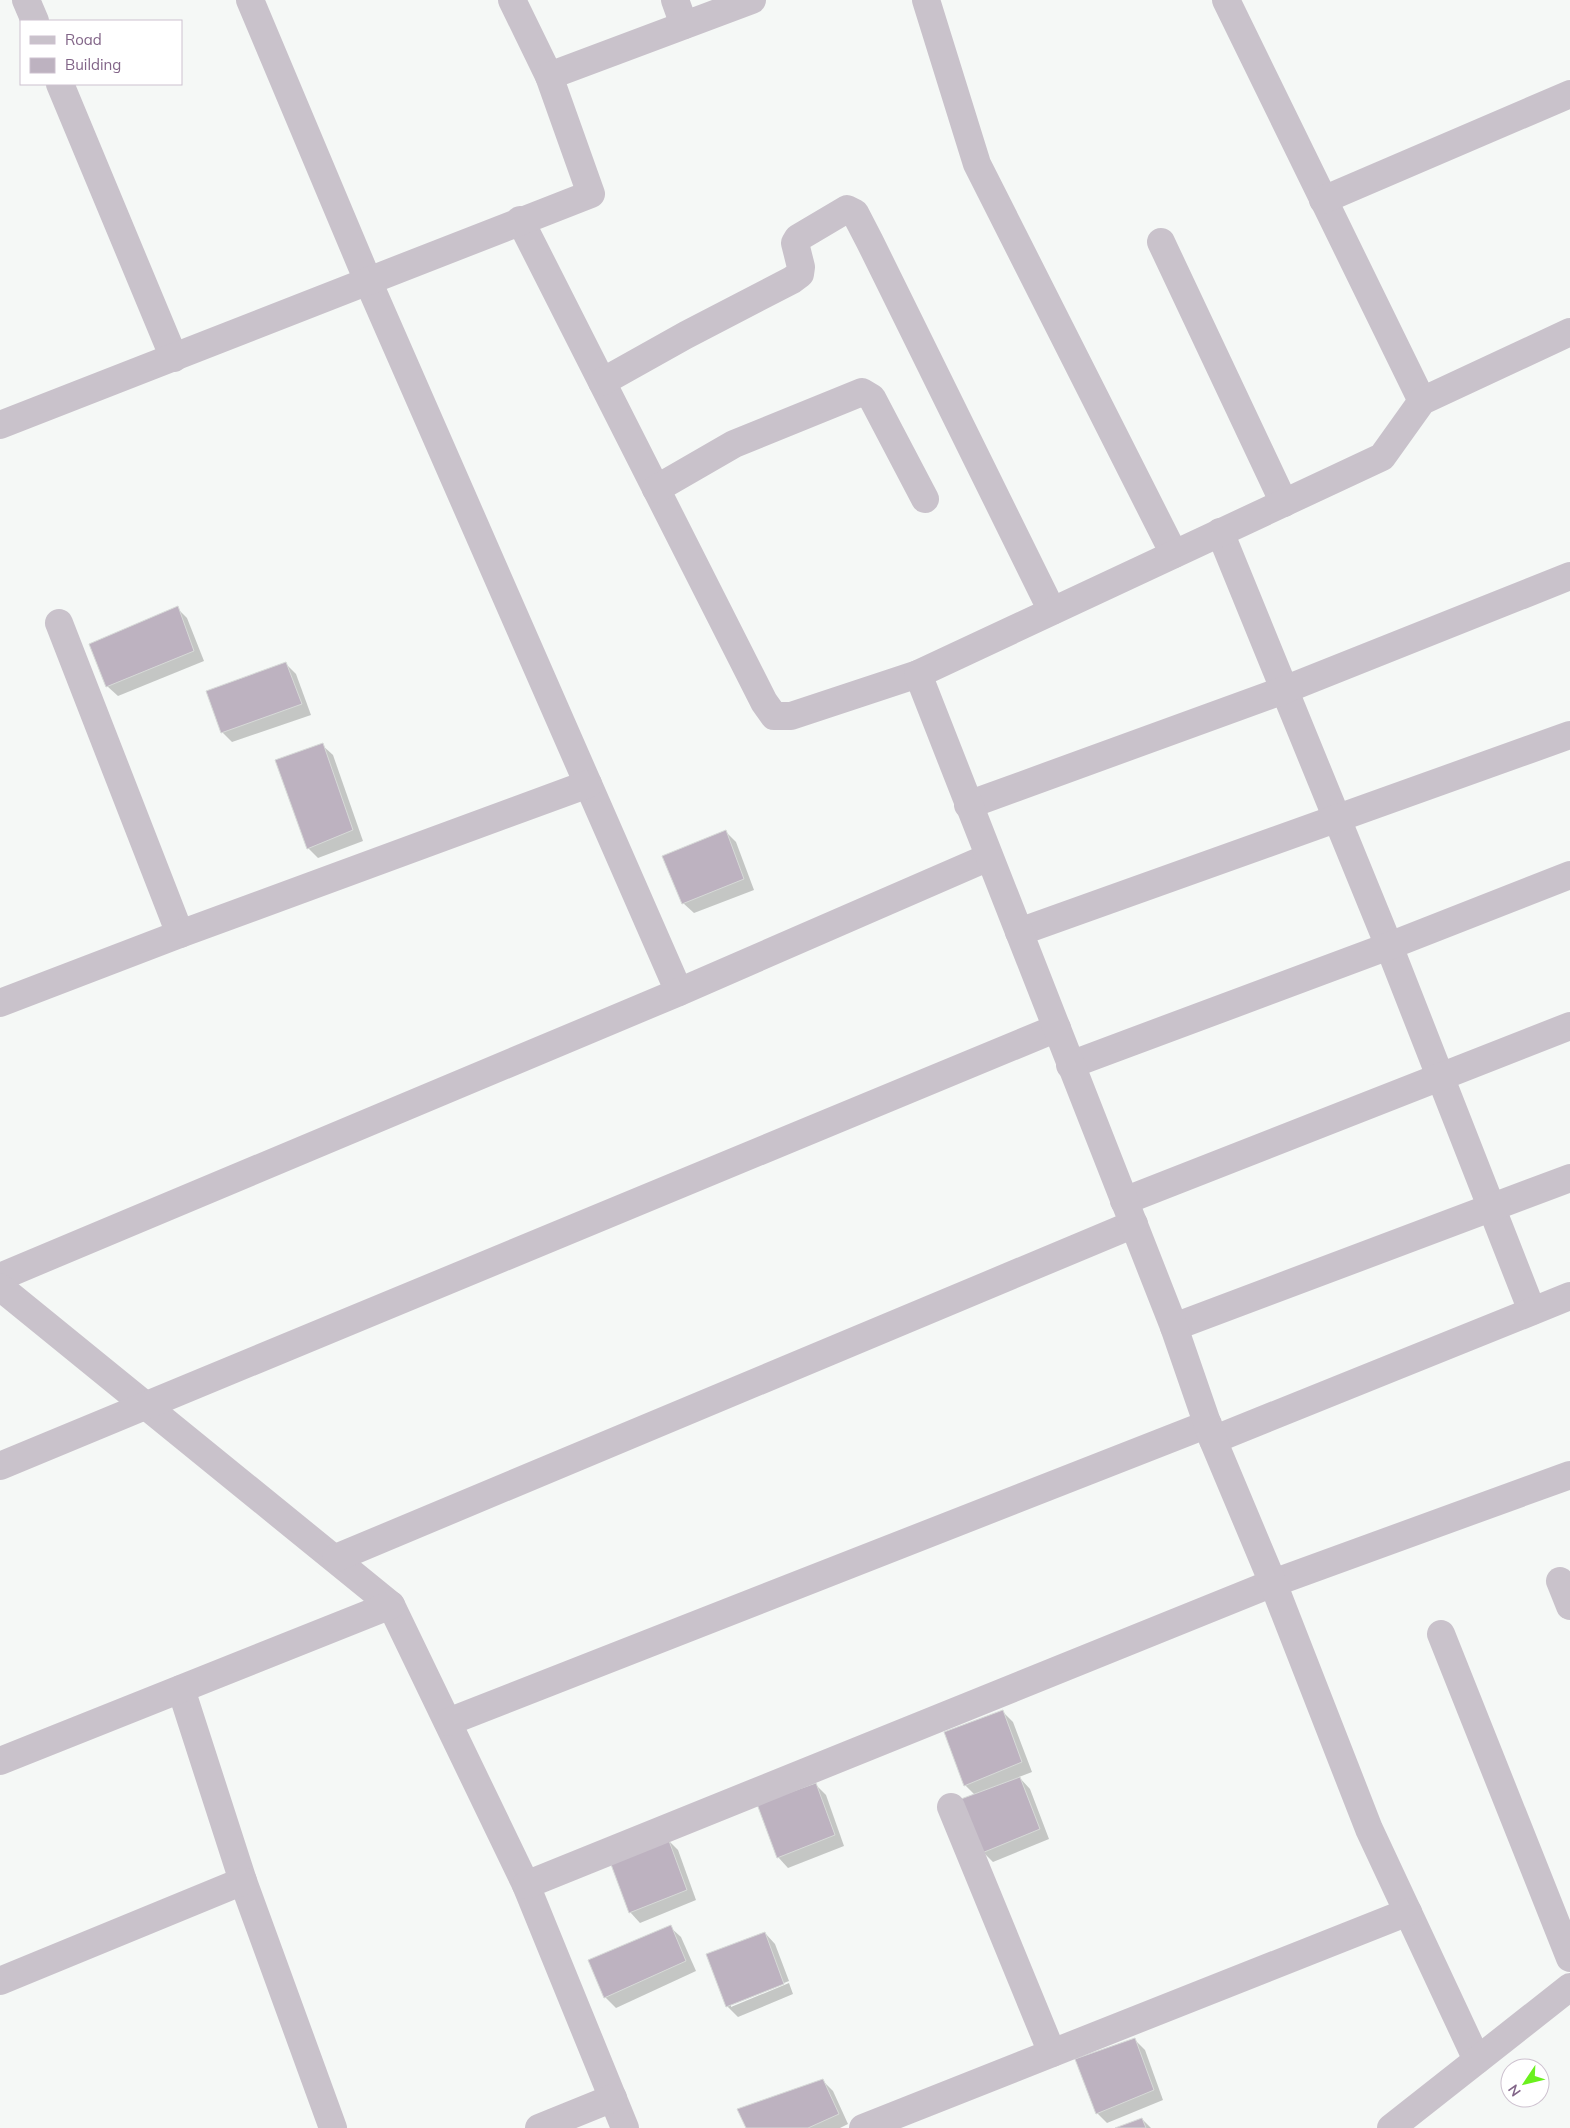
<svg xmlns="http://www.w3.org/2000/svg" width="1570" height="2128" font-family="Mulish,sans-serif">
	<rect width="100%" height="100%" fill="#f5f8f6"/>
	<g fill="#0003">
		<path d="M177,608L187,618L204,661L118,696L107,686Z"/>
		<path d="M286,664L296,674L311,715L232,742L222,732Z"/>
		<path d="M322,745L333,755L363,841L318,858L308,848Z"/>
		<path d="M725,831L736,842L754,890L694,913L683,903Z"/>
		<path d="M1003,1712L1013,1722L1032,1772L1019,1777L1030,1789L1049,1839L993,1862L983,1852L975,1795L965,1785Z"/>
		<path d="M815,1784L826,1795L844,1846L788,1868L778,1857Z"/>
		<path d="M667,1839L678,1850L696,1900L640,1923L630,1912Z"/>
		<path d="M670,1927L681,1937L696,1971L616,2008L605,1997Z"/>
		<path d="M765,1933L775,1944L789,1981L731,2004V2007L789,1983L793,1994L738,2017L727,2006Z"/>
		<path d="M1135,2040L1145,2050L1163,2100L1107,2123L1097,2113Z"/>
		<path d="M822,2080L833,2091L848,2124L840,2128H747Z"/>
		<path d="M1142,2119L1151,2128H1118Z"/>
	</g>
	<g fill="#bdb2c0" stroke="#d7dad8">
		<path d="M178,606L194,651L106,687L89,644Z"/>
		<path d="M286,662L302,704L221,733L206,691Z"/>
		<path d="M323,743L353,830L307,849L275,760Z"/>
		<path d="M726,830L744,879L682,904L662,856Z"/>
		<path d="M1003,1710L1022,1762L964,1786L944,1732Z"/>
		<path d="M1020,1777L1040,1829L982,1853L961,1799Z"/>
		<path d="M816,1783L835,1835L777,1858L757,1804Z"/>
		<path d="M668,1838L687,1890L629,1913L609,1859Z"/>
		<path d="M671,1925L686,1961L604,1998L588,1960Z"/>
		<path d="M765,1932L784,1984L726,2007L706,1954Z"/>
		<path d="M1135,2038L1154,2090L1096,2114L1075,2059Z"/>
		<path d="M823,2079L839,2114L808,2128H746L737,2109Z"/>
		<path d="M1142,2118L1146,2128H1115Z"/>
	</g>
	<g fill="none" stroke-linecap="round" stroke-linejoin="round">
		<g stroke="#c9c2cb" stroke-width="28">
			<path d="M26,0L35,21"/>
			<path d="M250,0L368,281L679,992"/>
			<path d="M512,0L549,76"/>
			<path d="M675,0L684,25"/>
			<path d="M926,0L977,164L1174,554"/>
			<path d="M1226,0L1422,401"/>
			<path d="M60,84L174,358"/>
			<path d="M1323,200L1570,94"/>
			<path d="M520,220L764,702L774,716H791L918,674"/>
			<path d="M1161,242L1284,503"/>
			<path d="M602,382L686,335L792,280L800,274L801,267L795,243L798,238L847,209L855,213L870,242L1052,611"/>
			<path d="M0,425L591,194L549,76L752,0"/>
			<path d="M656,489L734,444L862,392L872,398L925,499"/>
			<path d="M1220,532L1389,946L1532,1311"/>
			<path d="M59,623L180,934"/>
			<path d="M968,805L1284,690L1570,576"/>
			<path d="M1019,932L1570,735"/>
			<path d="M0,1003L180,934L588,784"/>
			<path d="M1070,1065L1389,946L1570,875"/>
			<path d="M1124,1201L1570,1026"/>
			<path d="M0,1277L679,992L989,857"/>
			<path d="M0,1287L391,1605L526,1885L625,2128"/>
			<path d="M1174,1327L1570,1178"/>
			<path d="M1213,1440L1570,1296"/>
			<path d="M0,1466L1057,1028"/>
			<path d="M336,1558L1134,1224"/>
			<path d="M1560,1581L1570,1606"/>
			<path d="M1441,1634L1570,1958"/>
			<path d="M181,1689L243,1881L333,2128"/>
			<path d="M448,1722L1208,1424"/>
			<path d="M0,1761L391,1605"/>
			<path d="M951,1807L1052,2053"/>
			<path d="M526,1885L1273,1583L1570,1475"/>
			<path d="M0,1981L243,1881"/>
			<path d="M1477,2060L1369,1829L1273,1583L1213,1440L1174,1327L918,674L1382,457L1422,401L1570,332"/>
			<path d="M539,2128L613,2098"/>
			<path d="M863,2128L1408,1912"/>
			<path d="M1391,2128L1570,1987"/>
		</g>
	</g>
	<rect x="20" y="20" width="162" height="65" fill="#ffffff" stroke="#cdc1cf"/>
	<rect x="30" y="36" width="25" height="8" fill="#c9c2cb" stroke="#cdc1cf"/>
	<text x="65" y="45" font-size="15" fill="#826588">Road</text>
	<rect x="30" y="58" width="25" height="15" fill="#bdb2c0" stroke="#cdc1cf"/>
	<text x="65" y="70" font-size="15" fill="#826588">Building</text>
	<g transform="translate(1525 2083) rotate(235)"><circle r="24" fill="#ffffff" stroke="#cdc1cf"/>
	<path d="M0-4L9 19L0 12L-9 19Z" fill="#6af01d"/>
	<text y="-8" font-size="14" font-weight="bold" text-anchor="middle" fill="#826588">N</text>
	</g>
</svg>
